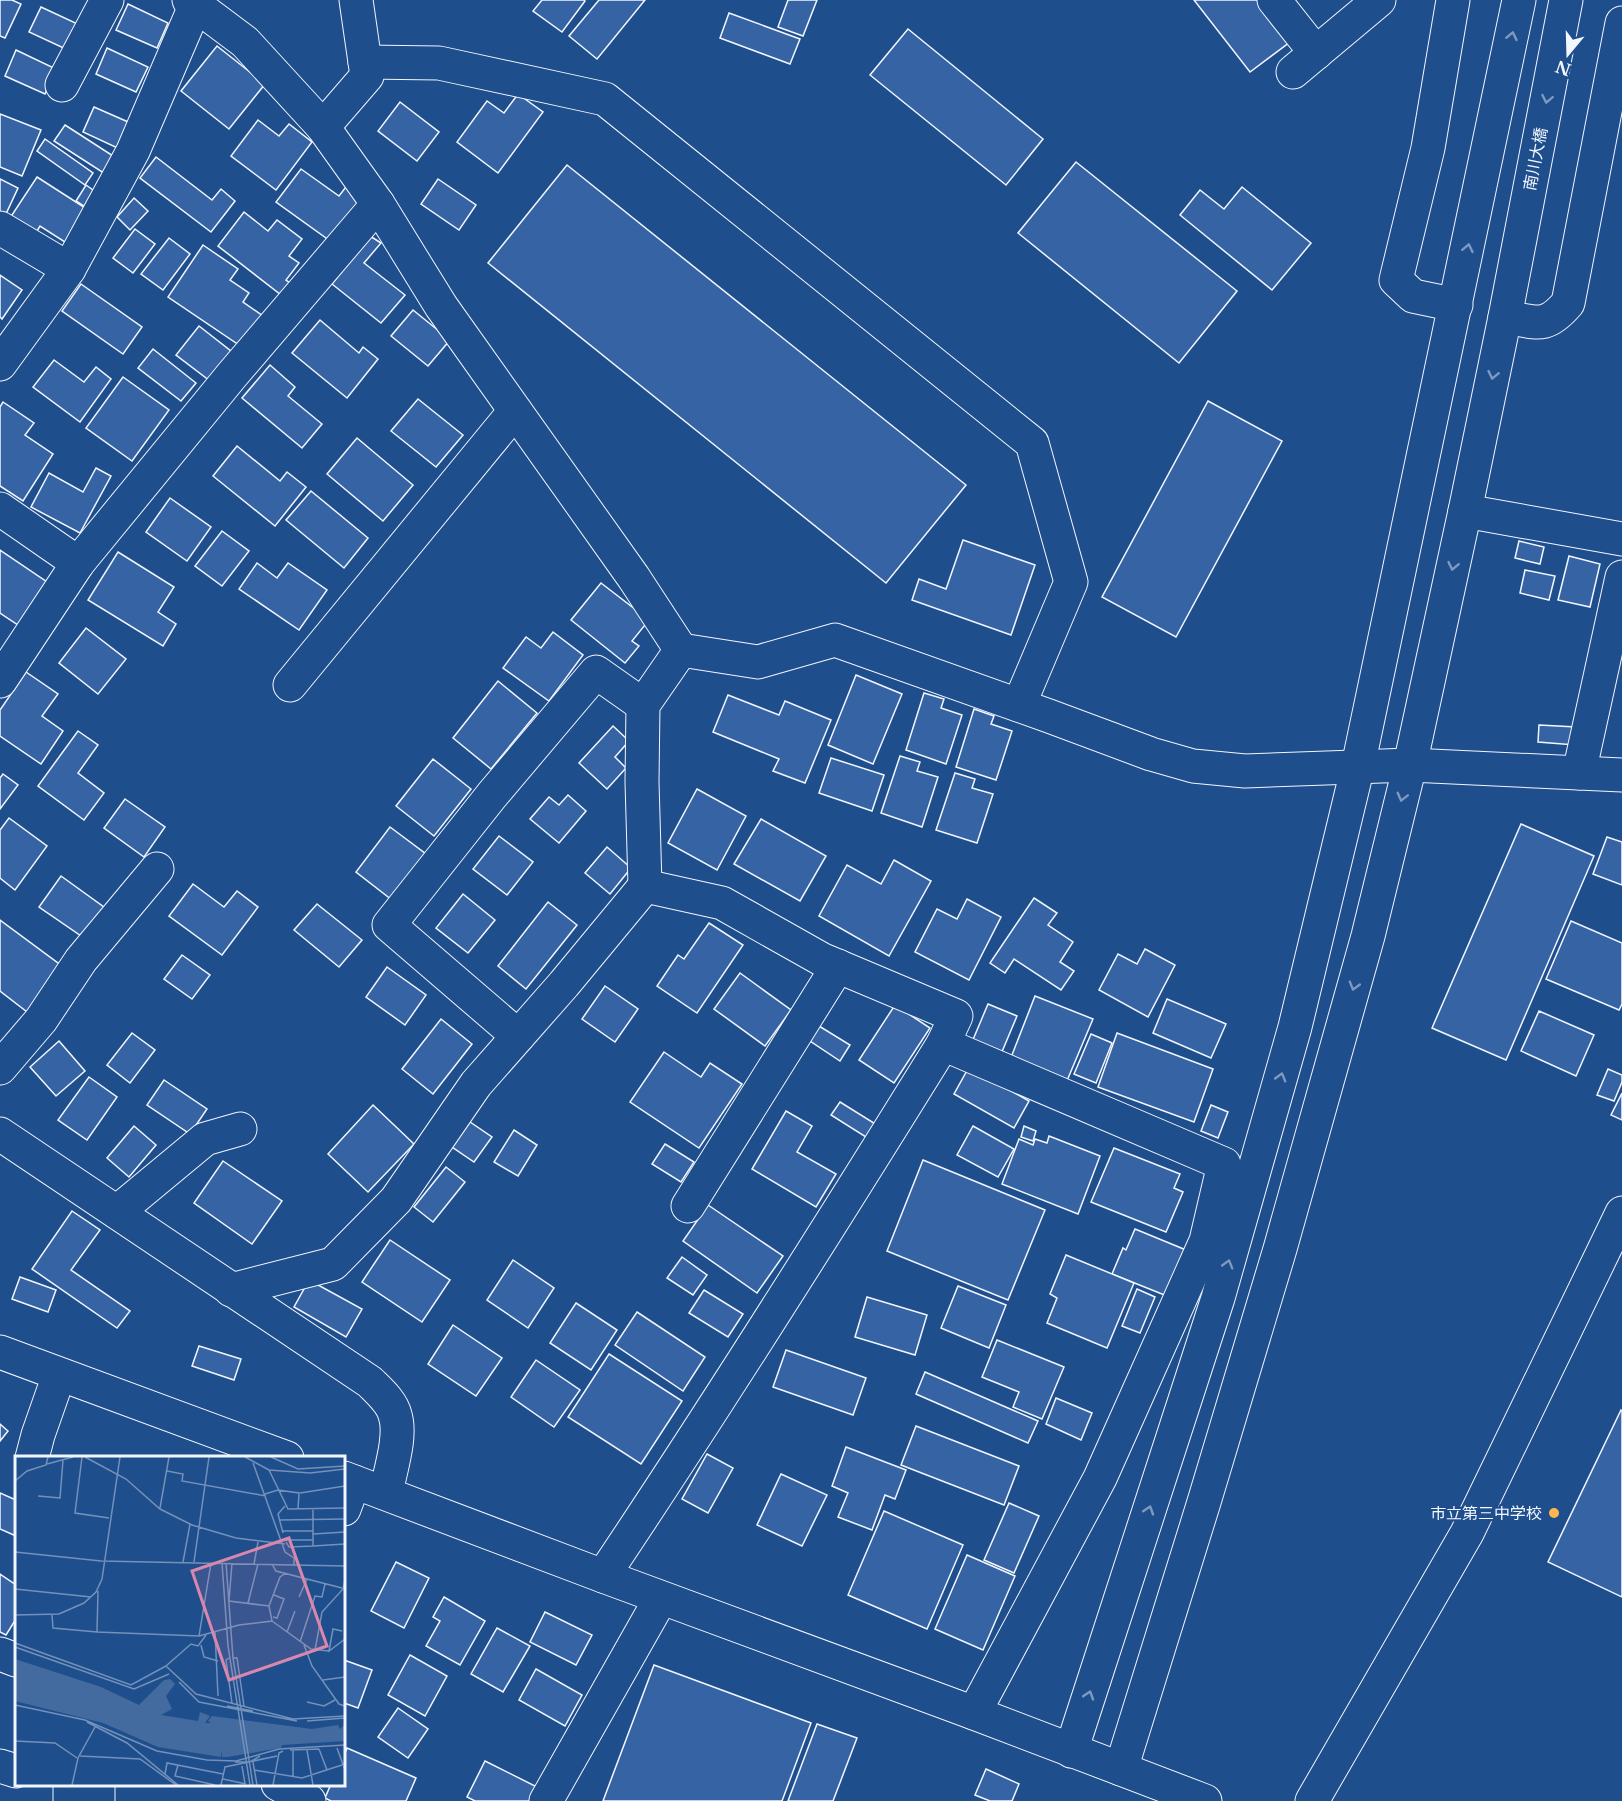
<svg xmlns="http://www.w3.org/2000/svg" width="1622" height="1801" font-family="'Libre Baskerville','Noto Sans JP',serif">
	<rect width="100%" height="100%" fill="#1f4e8c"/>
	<g fill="#3563a3" stroke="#f2f6ff" stroke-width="1.5">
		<path d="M0,0H12L21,4L5,38L0,36Z"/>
		<path d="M542,0H584L585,1L562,32L533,11Z"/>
		<path d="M599,0H645L597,59L569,36Z"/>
		<path d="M788,0H817L803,36L778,27Z"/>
		<path d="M1194,0H1263L1294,39L1250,72Z"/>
		<path d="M128,4L168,23L157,48L116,30Z"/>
		<path d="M41,7L82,26L70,51L29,32Z"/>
		<path d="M729,13L800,39L790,64L720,38Z"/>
		<path d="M908,29L1043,139L1006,185L870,75Z"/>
		<path d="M217,46L265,84L229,129L181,91Z"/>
		<path d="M107,48L148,67L136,92L96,74Z"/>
		<path d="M16,50L56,69L45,94L5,76Z"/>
		<path d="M518,94L543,112L498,173L457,142L487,101L504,113Z"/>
		<path d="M400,102L439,132L417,161L378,131Z"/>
		<path d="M94,107L135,125L124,151L83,132Z"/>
		<path d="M0,114L41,130L22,176L0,167Z"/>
		<path d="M258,120L279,136L289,124L312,142L276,190L231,156Z"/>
		<path d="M65,125L124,163L113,179L54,141Z"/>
		<path d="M45,139L93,173L85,185L37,151Z"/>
		<path d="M156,157L212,200L221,189L235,201L211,232L140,178Z"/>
		<path d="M1076,162L1237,291L1179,363L1018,233Z"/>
		<path d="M567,165L966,485L886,583L488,263Z"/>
		<path d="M301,169L339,196L349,183L367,196L333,243L276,202Z"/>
		<path d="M37,177L90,211L68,244L40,226L33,238L8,221Z"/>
		<path d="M0,179L18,188L5,216L0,214Z"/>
		<path d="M438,179L476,205L459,230L421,204Z"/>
		<path d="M86,185L100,195L90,210L76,201Z"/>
		<path d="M1242,187L1311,243L1272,290L1180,215L1200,190L1224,209Z"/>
		<path d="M134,198L148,211L130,230L117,217Z"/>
		<path d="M244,212L268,231L277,220L302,239L289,256L299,263L286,280L294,286L285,298L218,246Z"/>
		<path d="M135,229L155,244L133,273L113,258Z"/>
		<path d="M370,236L381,243L364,263L405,295L381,323L332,284Z"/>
		<path d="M169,238L190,254L163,290L141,274Z"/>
		<path d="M203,245L238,269L230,280L249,293L243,302L263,316L242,347L168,297Z"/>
		<path d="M0,275L22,290L2,319L0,317Z"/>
		<path d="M81,284L142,327L123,354L62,311Z"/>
		<path d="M413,310L450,340L428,366L391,336Z"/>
		<path d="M320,320L359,353L363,347L378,359L347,398L292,353Z"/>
		<path d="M199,326L236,355L214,384L176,355Z"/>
		<path d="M153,349L196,383L181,401L138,368Z"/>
		<path d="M54,360L84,382L96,367L111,379L80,422L33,387Z"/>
		<path d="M270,365L295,387L288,396L322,424L302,448L242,398Z"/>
		<path d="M123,377L169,410L132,461L86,428Z"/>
		<path d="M418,399L463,435L436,467L391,431Z"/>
		<path d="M1208,401L1282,441L1176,637L1102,597Z"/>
		<path d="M3,402L34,423L25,435L53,454L23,501L0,486V407Z"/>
		<path d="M357,438L413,485L383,521L327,474Z"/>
		<path d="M237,446L280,481L287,472L306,487L275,526L213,476Z"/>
		<path d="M96,468L111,476L80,533L31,507L49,473L83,492Z"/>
		<path d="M311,491L368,538L344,568L286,520Z"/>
		<path d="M170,498L211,527L187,561L146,532Z"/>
		<path d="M222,531L249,551L222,586L195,566Z"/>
		<path d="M963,540L1035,565L1011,635L912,600L919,579L946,589Z"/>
		<path d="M1519,541L1544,547L1540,564L1515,558Z"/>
		<path d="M0,550L50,584L21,627L0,613Z"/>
		<path d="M118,552L174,587L158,612L176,624L163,646L88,600Z"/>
		<path d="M1569,556L1600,564L1590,607L1558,600Z"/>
		<path d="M257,563L277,578L288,563L327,590L299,630L239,589Z"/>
		<path d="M1525,570L1555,576L1549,600L1520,593Z"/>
		<path d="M601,583L649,620L632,641L639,646L625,663L571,620Z"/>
		<path d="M86,628L126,659L98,694L59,663Z"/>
		<path d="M553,632L583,655L549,701L503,668L526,637L541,648Z"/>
		<path d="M26,672L58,694L42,716L63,731L41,764L0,736V710Z"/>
		<path d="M856,675L902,694L873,764L828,745Z"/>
		<path d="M498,681L537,713L491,769L453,738Z"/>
		<path d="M924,693L944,699L941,708L962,715L946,764L906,750Z"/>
		<path d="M728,695L779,715L785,701L831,720L805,783L773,771L779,759L713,732Z"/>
		<path d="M974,709L994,716L991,724L1012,731L996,780L956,767Z"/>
		<path d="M1539,725L1576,727L1575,745L1538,742Z"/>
		<path d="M613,726L629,741L615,757L626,768L607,789L579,763Z"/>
		<path d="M78,731L98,745L78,773L104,793L84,820L38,786Z"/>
		<path d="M900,756L920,762L917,771L938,777L922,827L881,813Z"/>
		<path d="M831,758L884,775L872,811L819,793Z"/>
		<path d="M433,759L471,789L434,836L396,806Z"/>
		<path d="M955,773L975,779L972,788L993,794L977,843L936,830Z"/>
		<path d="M3,774L18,785L0,809V778Z"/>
		<path d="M697,789L746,816L717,870L668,843Z"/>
		<path d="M568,795L586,811L559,843L530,819L549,797L559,805Z"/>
		<path d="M125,799L165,827L144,857L104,828Z"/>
		<path d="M9,818L47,846L15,890L0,878V830Z"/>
		<path d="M761,819L826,856L800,901L734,864Z"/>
		<path d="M1521,824L1594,856L1506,1060L1432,1028Z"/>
		<path d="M390,827L426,854L392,900L356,872Z"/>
		<path d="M499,836L533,862L507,895L473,869Z"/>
		<path d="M1607,837L1622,842V885L1593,874Z"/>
		<path d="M607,847L631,868L610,894L585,873Z"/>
		<path d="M894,860L931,881L889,956L819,916L847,865L881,884Z"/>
		<path d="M61,876L108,910L87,940L39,907Z"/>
		<path d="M193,884L224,907L237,891L258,907L222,955L169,916Z"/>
		<path d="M463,894L495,920L468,953L436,928Z"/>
		<path d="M1034,898L1057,913L1048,925L1073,942L1060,962L1074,971L1061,990L1014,959L1005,973L990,963Z"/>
		<path d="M967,899L1001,917L969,980L915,952L937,909L957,919Z"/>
		<path d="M548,902L577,925L526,989L498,966Z"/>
		<path d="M317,904L362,940L339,967L294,930Z"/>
		<path d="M0,920L66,969L31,1015L0,991Z"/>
		<path d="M1571,921L1622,943V1004L1619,1010L1546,979Z"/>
		<path d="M709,923L743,945L697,1013L657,986L678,955L684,959Z"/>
		<path d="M1145,949L1175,965L1148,1017L1099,990L1118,954L1137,964Z"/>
		<path d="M182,955L210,975L192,999L164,979Z"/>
		<path d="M387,967L426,995L405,1025L366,997Z"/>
		<path d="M740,973L791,1010L765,1046L714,1009Z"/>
		<path d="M605,986L638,1009L615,1042L582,1019Z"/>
		<path d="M1035,996L1093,1019L1066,1083L1010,1060Z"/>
		<path d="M1167,999L1226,1024L1211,1058L1153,1033Z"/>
		<path d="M988,1004L1017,1016L1001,1054L972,1042Z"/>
		<path d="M895,1005L930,1028L894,1083L859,1060Z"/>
		<path d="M1539,1011L1594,1035L1576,1076L1521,1051Z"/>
		<path d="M441,1019L472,1044L433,1094L402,1069Z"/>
		<path d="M819,1026L850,1045L840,1061L810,1041Z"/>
		<path d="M132,1033L155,1050L130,1083L107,1065Z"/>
		<path d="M1117,1033L1213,1069L1194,1122L1098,1087Z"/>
		<path d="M1091,1034L1112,1043L1096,1083L1074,1074Z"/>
		<path d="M59,1041L85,1071L56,1096L30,1067Z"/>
		<path d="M664,1052L701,1077L710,1063L742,1084L699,1148L630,1102Z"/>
		<path d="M969,1067L1029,1101L1014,1128L954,1094Z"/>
		<path d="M1608,1069L1622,1075V1082L1614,1101L1597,1095Z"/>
		<path d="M89,1077L117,1097L87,1140L58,1120Z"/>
		<path d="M164,1080L207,1109L190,1134L147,1105Z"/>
		<path d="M1622,1093V1120L1611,1115Z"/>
		<path d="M840,1102L877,1125L869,1139L831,1115Z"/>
		<path d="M373,1105L414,1144L368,1192L328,1154Z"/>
		<path d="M1211,1105L1228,1112L1218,1138L1201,1131Z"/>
		<path d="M786,1111L812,1126L797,1152L836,1174L816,1207L752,1169Z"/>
		<path d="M470,1122L492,1137L474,1162L452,1147Z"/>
		<path d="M134,1126L156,1145L129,1177L107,1158Z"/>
		<path d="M973,1126L1014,1149L998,1177L957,1155Z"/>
		<path d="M1024,1126L1036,1131L1033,1141L1021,1137Z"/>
		<path d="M514,1130L537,1145L518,1176L494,1162Z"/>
		<path d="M1049,1136L1100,1156L1078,1214L1002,1184L1019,1139L1033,1145L1035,1139L1047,1143Z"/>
		<path d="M665,1144L694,1162L681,1182L652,1164Z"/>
		<path d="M1114,1148L1180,1174L1174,1188L1183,1192L1166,1232L1091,1202Z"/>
		<path d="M923,1160L1045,1210L1008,1300L887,1251Z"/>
		<path d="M223,1161L282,1201L252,1244L194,1203Z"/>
		<path d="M446,1167L465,1182L433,1222L414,1207Z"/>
		<path d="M708,1205L783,1256L757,1293L683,1241Z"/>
		<path d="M72,1211L100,1230L71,1270L130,1311L117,1328L32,1269Z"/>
		<path d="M1135,1229L1186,1250L1167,1296L1112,1274L1123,1248L1126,1250Z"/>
		<path d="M390,1240L450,1280L422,1322L362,1282Z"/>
		<path d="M1066,1255L1134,1283L1107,1348L1047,1323L1057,1298L1050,1294Z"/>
		<path d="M682,1257L707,1275L693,1295L667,1278Z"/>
		<path d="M513,1260L554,1288L528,1328L487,1300Z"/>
		<path d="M20,1277L56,1290L48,1312L12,1299Z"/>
		<path d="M309,1280L362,1309L346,1337L294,1307Z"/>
		<path d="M958,1286L1006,1305L989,1348L941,1328Z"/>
		<path d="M1137,1289L1155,1297L1140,1333L1122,1326Z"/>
		<path d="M704,1290L743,1314L728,1337L689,1313Z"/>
		<path d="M867,1297L927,1315L915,1355L855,1337Z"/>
		<path d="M576,1303L617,1330L591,1370L550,1343Z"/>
		<path d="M637,1312L705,1357L683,1391L615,1345Z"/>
		<path d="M453,1325L502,1358L476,1396L428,1364Z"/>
		<path d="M997,1340L1064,1367L1042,1419L1013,1407L1019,1392L982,1377Z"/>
		<path d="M199,1346L241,1359L234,1380L192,1366Z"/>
		<path d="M786,1350L866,1378L853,1415L773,1387Z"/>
		<path d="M609,1354L682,1401L641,1464L568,1417Z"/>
		<path d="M536,1360L580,1390L554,1427L511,1397Z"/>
		<path d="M925,1372L1038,1421L1028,1443L916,1394Z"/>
		<path d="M1056,1398L1092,1413L1081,1440L1046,1424Z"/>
		<path d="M1621,1410L1622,1411V1597L1548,1562Z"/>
		<path d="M0,1424L8,1431L0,1441Z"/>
		<path d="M916,1426L1019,1466L1004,1505L901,1465Z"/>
		<path d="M846,1447L906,1470L895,1499L885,1495L872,1530L838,1517L848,1493L832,1486Z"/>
		<path d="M707,1454L733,1468L708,1513L682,1499Z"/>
		<path d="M781,1474L827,1495L802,1546L757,1525Z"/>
		<path d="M0,1493L16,1500V1536L0,1529Z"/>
		<path d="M1009,1503L1039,1516L1014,1573L984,1560Z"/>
		<path d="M884,1511L963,1545L927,1629L848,1595Z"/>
		<path d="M967,1555L1015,1576L983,1650L935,1629Z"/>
		<path d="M396,1562L429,1578L404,1628L371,1611Z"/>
		<path d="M0,1574L16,1585V1619L6,1635L0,1632Z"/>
		<path d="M444,1597L485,1621L460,1665L426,1646L440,1621L433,1617Z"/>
		<path d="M545,1612L592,1635L576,1665L530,1642Z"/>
		<path d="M497,1628L530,1646L503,1692L471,1674Z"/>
		<path d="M410,1655L447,1676L425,1716L388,1695Z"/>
		<path d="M344,1660L372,1670L358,1708L344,1703Z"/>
		<path d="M654,1665L811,1723L782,1801H603Z"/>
		<path d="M536,1669L582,1695L565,1726L519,1700Z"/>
		<path d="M398,1708L428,1729L408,1758L378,1737Z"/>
		<path d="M817,1724L857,1738L833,1801H788Z"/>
		<path d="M347,1748L416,1778L406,1801H331L325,1798L331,1784H344V1756Z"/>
		<path d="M485,1761L541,1789L535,1801H475L467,1797Z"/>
		<path d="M986,1769L1019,1784L1012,1801H990L975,1795Z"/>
	</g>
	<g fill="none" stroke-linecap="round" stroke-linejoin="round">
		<g stroke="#f2f6ff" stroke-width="35">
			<g id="minor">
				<path d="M189,0L245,42L323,127L378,204L441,306L634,578L681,650"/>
				<path d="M1274,0L1316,53"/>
				<path d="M1453,0L1428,148L1396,280L1413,296L1456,305"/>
				<path d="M365,62L439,63L605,99L1032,443L1071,582L1019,705"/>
				<path d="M1293,72L1379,0"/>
				<path d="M62,85L107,0"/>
				<path d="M323,127L367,76L356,0"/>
				<path d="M0,228L69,269"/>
				<path d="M1505,317C1537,322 1545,330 1568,303L1622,23"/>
				<path d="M0,364L69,269L133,151L196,4"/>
				<path d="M0,509L78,563"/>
				<path d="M1465,511L1622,539"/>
				<path d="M0,681L78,563L232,375L378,204"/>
				<path d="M290,685L515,411"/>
				<path d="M1579,773L1622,577"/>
				<path d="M645,886L642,782L643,705L681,650L758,662L835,640L1049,716L1151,754L1193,766L1245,771L1410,765L1622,775"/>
				<path d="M518,1036L389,925L492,795L596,672L643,705"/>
				<path d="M0,1068L41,1020L81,960L157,869"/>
				<path d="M0,1134L370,1382C379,1391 392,1402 395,1415C402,1436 390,1471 386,1493"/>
				<path d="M688,1206L838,966"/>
				<path d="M117,1212L205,1139L240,1129"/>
				<path d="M231,1290L333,1264L396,1200L476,1084L564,984L645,886L722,903L823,960L956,1016L943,1044L1224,1164L1206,1241L1100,1478L974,1713"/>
				<path d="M0,1352L287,1458"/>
				<path d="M32,1458L38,1435L59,1375"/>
				<path d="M344,1478L603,1576L974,1713L1205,1801"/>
				<path d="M344,1509L354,1482"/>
				<path d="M603,1576C720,1401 832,1223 943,1044"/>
				<path d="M0,1654L16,1660"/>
				<path d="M1071,1751L1218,1298L1295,1027L1358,766L1519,0"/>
				<path d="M0,1766L16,1771"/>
				<path d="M1121,1769L1204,1502L1280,1249L1368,936L1410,765L1465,511L1505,317L1566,0"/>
				<path d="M70,1784V1801"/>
				<path d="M98,1784V1801"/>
				<path d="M278,1784L309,1801"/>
				<path d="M546,1801L661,1598"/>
				<path d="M1312,1801L1467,1533L1622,1213"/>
			</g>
		</g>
		<use href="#minor" stroke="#1f4e8c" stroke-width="33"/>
	</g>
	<defs><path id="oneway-chevron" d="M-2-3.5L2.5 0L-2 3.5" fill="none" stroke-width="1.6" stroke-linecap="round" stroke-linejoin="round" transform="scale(1.5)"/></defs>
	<g stroke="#7e9ac0">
		<use href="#oneway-chevron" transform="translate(1512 36) rotate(-78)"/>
		<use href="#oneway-chevron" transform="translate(1547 99) rotate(101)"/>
		<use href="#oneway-chevron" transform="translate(1468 248) rotate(-78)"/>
		<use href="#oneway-chevron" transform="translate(1493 375) rotate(102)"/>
		<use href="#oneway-chevron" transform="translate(1453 566) rotate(102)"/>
		<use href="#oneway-chevron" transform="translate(1402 797) rotate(104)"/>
		<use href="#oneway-chevron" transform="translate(1354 986) rotate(106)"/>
		<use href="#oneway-chevron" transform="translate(1281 1077) rotate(-74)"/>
		<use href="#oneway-chevron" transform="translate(1228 1264) rotate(-74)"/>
		<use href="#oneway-chevron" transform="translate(1149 1510) rotate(-72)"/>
		<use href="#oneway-chevron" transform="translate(1089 1695) rotate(-72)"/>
	</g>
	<circle fill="#ffb74d" stroke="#1f4e8c" stroke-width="2" cx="1554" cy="1513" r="6"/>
	<g text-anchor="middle" stroke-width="4.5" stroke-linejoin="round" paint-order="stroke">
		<g font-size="16" fill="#f2f6ff" stroke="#1f4e8c">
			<text transform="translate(1535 159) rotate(-79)" y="6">南川大橋</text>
		</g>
		<g font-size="16" fill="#f2f6ff" stroke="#1f4e8c" text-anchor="end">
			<text x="1542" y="1519">市立第三中学校</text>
		</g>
	</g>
	<g transform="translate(15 1456)">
		<rect width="330" height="330" fill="#1f4e8c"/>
		<path d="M0,203L86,231L124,249L149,224L155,223L160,228L151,240L157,253L146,259L183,265L185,256L195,260L190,267H196L193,265L197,260L297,273L323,269L325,273L330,268V285L267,289L266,292L212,301H207V294L206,301L143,291L88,267L0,245Z" fill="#446ba0"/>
		<path fill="none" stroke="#7391ba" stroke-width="1.5" d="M67,1L60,57L94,62M70,1L111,23L145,53L177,69L221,82L270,88M230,1L254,14L295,17L330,13M256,1L283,13L330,10M238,7L270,96L279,102V109M32,8L58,1M254,14L273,53L330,52M152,15L168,18L167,25L251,40M0,25L12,15L31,9L33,1M285,37L330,30M250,38L263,34L284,37L283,53M23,40L45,42L48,4M145,52L154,1M264,64L330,63M267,75H298M268,77L263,58L270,50M298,78L330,76M270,84H298M271,86L274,91L298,90V53M298,90L330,88M0,96L86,105L330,110M168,106L175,68M179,106L194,1M207,107L213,190L235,329M211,107L218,202L238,329M217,107L214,145L254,150L265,121L271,117M239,108L243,86M257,108L261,115L327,132M0,133L76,141M83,135L82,176L184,180L196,107M284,141L292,123M233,147L243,108M0,159L44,158L69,147L81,136L87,123L105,1M37,159L38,172L82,176M258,161L262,162L269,143L259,139M257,165L296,193L314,195M327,175L318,173L314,195L330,183M200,176L203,240M272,176L280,155M191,179L183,190L176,188L151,210L181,238L278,263L330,260M184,180L224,169L257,165L254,150M285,186L300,140L307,141L310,128M0,187L116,229L151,210M186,189L189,201L203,205M289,189L297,210L324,248L330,250M0,191L119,233L154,218M300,194L307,156L328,133L330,124M214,202L211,204L217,247M218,202H222L229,250M308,224L330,221M164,226L184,246L282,265M292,246L309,250L320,244M0,249L70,264L142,295L192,304L221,305L264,293L330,289M212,250L238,255M292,265L330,262M72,266L112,287L163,329M0,285L40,287L62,302M322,292L330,314M304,293L312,314M275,294L304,293M292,294L298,329M65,300L125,303L161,329M220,306H235L245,300M238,306L242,329M163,309L160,320L200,329M227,310L230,328M239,314L287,322L330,308M150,318L152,307L208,318M278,321V294M208,323L231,328M57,329L63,302L80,271M206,329L210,311L262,300M258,329L264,297L268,295"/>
		<path fill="#da87ad" fill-opacity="0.15" stroke="#da87ad" stroke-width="3" d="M274,82L312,190L214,224L177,115Z"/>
		<rect width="330" height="330" fill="none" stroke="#f2f6ff" stroke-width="3"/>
	</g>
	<g transform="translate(1568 54) rotate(199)" stroke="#1f4e8c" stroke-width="4.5" paint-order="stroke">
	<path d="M0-4.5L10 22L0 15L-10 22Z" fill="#f2f6ff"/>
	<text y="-9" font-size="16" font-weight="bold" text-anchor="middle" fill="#f2f6ff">N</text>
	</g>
</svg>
